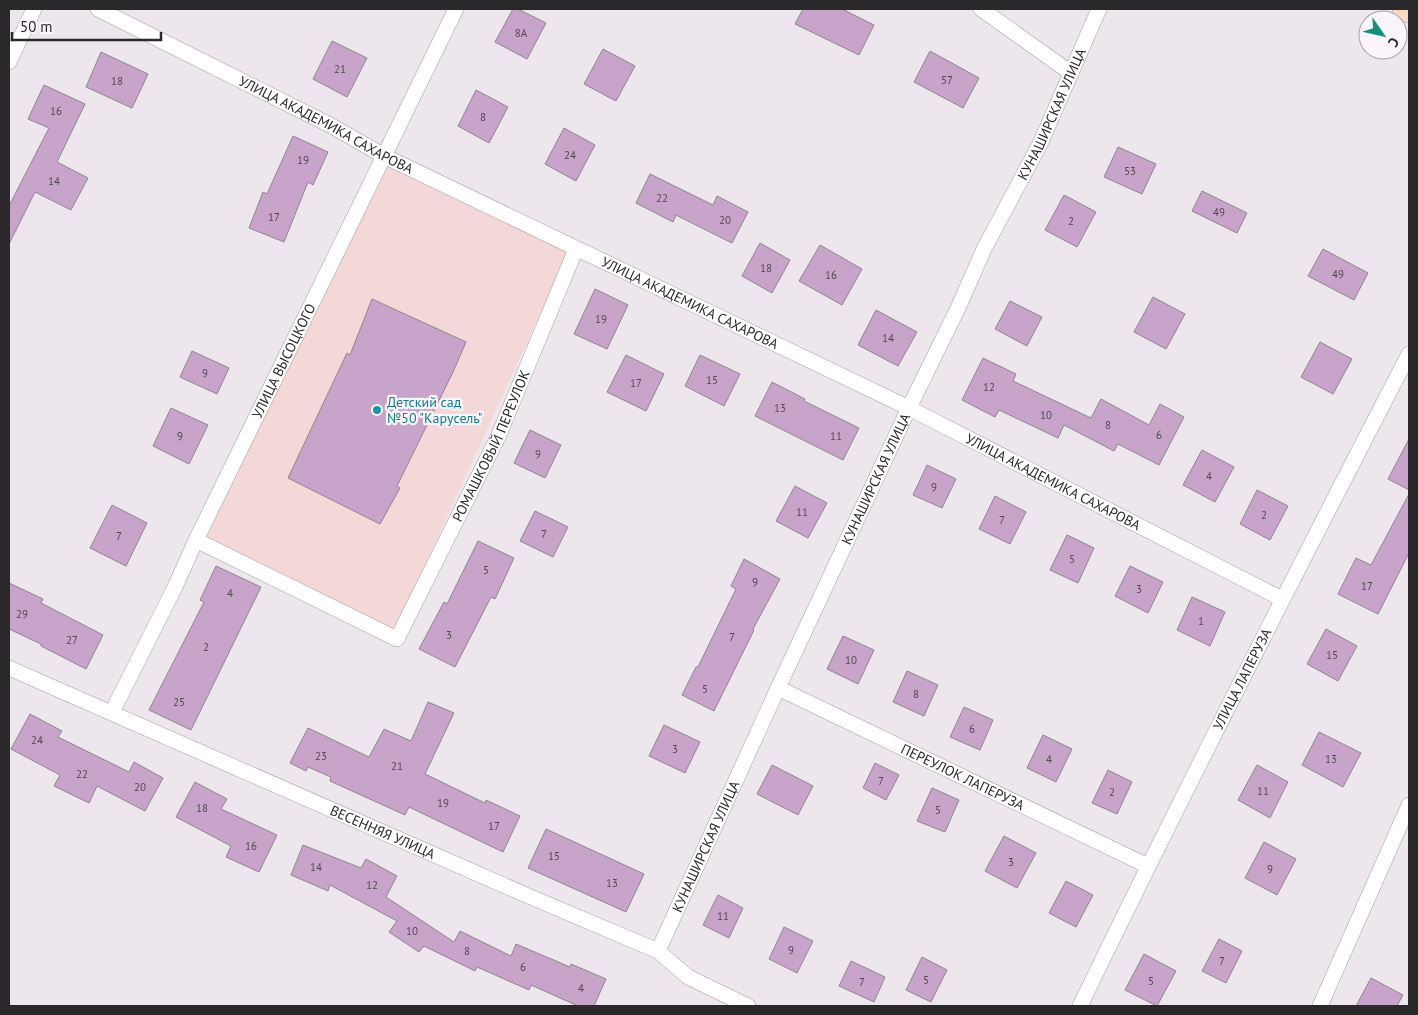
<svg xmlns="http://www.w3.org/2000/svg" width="1418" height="1015" font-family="'PT Sans',sans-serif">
	<rect width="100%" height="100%" fill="#ede7ed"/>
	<path fill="#f3d8d7" d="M387,163L569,251L395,630L203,536Z"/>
	<g fill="#c9a4ca" stroke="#8c868c">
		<path d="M513,9H518L546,23L527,59L495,42Z"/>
		<path d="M803,9H842L874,25L859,55L795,24Z"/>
		<path d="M332,41L367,58L347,97L313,79Z"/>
		<path d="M603,49L635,66L616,101L584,84Z"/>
		<path d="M930,51L979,78L963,108L914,82Z"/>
		<path d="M101,52L148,74L132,108L86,87Z"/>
		<path d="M44,85L85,104L57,162L88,178L71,210L35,192L9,244V206L49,128L28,119Z"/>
		<path d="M476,90L508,107L489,143L458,126Z"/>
		<path d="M564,128L595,145L576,181L545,164Z"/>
		<path d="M293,136L328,152L313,185L308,182L284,242L249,228L263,192L267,194Z"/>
		<path d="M1118,147L1156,164L1142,194L1104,177Z"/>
		<path d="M650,174L713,205L717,196L748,212L732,243L676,215L673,222L636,203Z"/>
		<path d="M1202,191L1247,213L1237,233L1192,211Z"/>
		<path d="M1064,195L1096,212L1077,247L1045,230Z"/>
		<path d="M760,243L790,260L772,293L742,276Z"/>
		<path d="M820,245L862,269L842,305L799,281Z"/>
		<path d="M1323,249L1368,273L1354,300L1308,276Z"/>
		<path d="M595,289L628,305L607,349L574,334Z"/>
		<path d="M1153,297L1185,314L1166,349L1134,332Z"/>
		<path d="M372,299L466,342L453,372L397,486L400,488L380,524L288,478L347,353L350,355Z"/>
		<path d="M1010,301L1042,317L1027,346L995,329Z"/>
		<path d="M876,310L917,332L898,366L858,345Z"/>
		<path d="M1320,342L1352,359L1333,394L1301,377Z"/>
		<path d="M192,351L229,368L217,394L180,377Z"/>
		<path d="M626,355L664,374L646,411L607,392Z"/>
		<path d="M700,355L740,374L724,406L685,386Z"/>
		<path d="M983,358L1016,374L1013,381L1091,418L1101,399L1149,425L1160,404L1184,417L1159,465L1118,444L1114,451L1064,425L1058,438L999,410L995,417L962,400Z"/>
		<path d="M772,382L805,399L804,401L859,428L843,460L755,416Z"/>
		<path d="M171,408L208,425L189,464L153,446Z"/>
		<path d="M530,430L561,445L545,478L514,463Z"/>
		<path d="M1409,439V490L1388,479Z"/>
		<path d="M1202,450L1234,467L1215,502L1183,485Z"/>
		<path d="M927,465L956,479L942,508L913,495Z"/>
		<path d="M795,486L827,503L808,538L776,521Z"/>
		<path d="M1257,490L1288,506L1270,540L1240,524Z"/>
		<path d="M1409,494V553L1378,614L1338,594L1356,558L1371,565Z"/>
		<path d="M995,496L1026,512L1010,544L979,529Z"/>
		<path d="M112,505L147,523L126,566L90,548Z"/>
		<path d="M535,511L568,527L553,557L520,541Z"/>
		<path d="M1067,535L1094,548L1078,583L1050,570Z"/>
		<path d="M478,541L514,558L495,599L491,597L455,667L419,649L444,602L447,604Z"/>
		<path d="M744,559L780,579L753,629L754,630L714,711L682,695L696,667H698L736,589L731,586Z"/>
		<path d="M216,566L261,587L191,730L149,710L204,602L200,600Z"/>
		<path d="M1130,566L1163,582L1148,613L1115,596Z"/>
		<path d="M9,583L43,599L41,603L103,635L86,669L41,646V644L9,629Z"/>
		<path d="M1192,597L1225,612L1210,646L1177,630Z"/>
		<path d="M1326,629L1357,646L1338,681L1307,664Z"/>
		<path d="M843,636L874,650L858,684L827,669Z"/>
		<path d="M907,671L938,685L924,716L893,702Z"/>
		<path d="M428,702L454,713L425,774L485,803L486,800L520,816L503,852L409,807L405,815L330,781L331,777L308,767L306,771L290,763L308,728L369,757L384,729L411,741Z"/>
		<path d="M964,707L993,720L980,750L950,737Z"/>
		<path d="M30,714L62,731L58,737L129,772L134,762L163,778L145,811L97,786L89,803L54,786L60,775L11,749Z"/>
		<path d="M664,725L700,742L685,773L649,756Z"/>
		<path d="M1319,732L1361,753L1343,787L1302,765Z"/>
		<path d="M1043,735L1072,749L1056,782L1027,768Z"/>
		<path d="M875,763L899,775L886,800L863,788Z"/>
		<path d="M772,765L813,786L798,815L757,794Z"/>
		<path d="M1257,765L1288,782L1270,818L1238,800Z"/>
		<path d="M1108,770L1132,782L1117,814L1092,803Z"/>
		<path d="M195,782L227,799L221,809L277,835L259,872L226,857L231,846L176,817Z"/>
		<path d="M932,788L959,800L945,832L917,821Z"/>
		<path d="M546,829L644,874L626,912L528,868Z"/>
		<path d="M1004,836L1036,853L1017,888L985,871Z"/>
		<path d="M1264,842L1296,859L1277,895L1245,878Z"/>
		<path d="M303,845L361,868L366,859L397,876L386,897L454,942L460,931L511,956L516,944L570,967L571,964L606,979L594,1006H578L531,985L529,990L477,967L475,971L424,946L419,952L389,932L397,921L330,885L328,891L291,875Z"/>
		<path d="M1066,881L1093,895L1076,927L1049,913Z"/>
		<path d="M718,895L743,908L729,938L703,925Z"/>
		<path d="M784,927L813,941L797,973L769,959Z"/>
		<path d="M1219,939L1242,951L1226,983L1202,971Z"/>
		<path d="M1144,954L1176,971L1157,1006L1125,990Z"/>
		<path d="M922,957L947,970L931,1002L906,990Z"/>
		<path d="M851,961L885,977L874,1002L839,986Z"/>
		<path d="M1371,978L1403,995L1397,1006H1356Z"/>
	</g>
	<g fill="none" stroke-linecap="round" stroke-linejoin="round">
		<g stroke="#a59fa5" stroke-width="16">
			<g id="street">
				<path id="s1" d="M98,9L330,125L384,156L909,408L1282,599"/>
				<path d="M981,9L1071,73"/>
				<path d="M9,62L34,9"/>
				<path id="s2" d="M196,540L397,639L498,437L576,249"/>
				<path id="s3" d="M9,668L526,895L658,951L688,977L748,1006"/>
				<path id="s4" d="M778,688L1148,866"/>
				<path id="s5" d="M112,712L175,587L196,540L456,9"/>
				<path id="s6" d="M658,951L778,688L909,408L959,306L984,249L1040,144L1099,9"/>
				<path id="s7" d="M1080,1006C1186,787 1297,570 1409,354"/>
				<path d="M1320,1006L1409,805"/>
			</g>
		</g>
		<g stroke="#a59fa5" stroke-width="22">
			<path id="secondary" d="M1403,9L1409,12"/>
		</g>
		<use href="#street" stroke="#fff" stroke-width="15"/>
		<use href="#secondary" stroke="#f8dac3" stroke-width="21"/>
	</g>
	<circle fill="#0f9aa8" stroke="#fbf4fb" stroke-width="2" cx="377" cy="410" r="5"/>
	<g text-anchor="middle" stroke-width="4.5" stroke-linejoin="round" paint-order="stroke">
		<g font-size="11" fill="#524752">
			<text x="521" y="37">8А</text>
			<text x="340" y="73">21</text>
			<text x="947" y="84">57</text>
			<text x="117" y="85">18</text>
			<text x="56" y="115">16</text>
			<text x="483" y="121">8</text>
			<text x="570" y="159">24</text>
			<text x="303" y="164">19</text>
			<text x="1130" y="175">53</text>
			<text x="54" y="185">14</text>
			<text x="662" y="202">22</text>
			<text x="1219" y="216">49</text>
			<text x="274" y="221">17</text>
			<text x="725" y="224">20</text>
			<text x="1071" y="225">2</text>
			<text x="766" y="272">18</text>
			<text x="1338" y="278">49</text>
			<text x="831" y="279">16</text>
			<text x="601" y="323">19</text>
			<text x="888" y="342">14</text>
			<text x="205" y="377">9</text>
			<text x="712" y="384">15</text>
			<text x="636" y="387">17</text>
			<text x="989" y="391">12</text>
			<text x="780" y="412">13</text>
			<text x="1046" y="419">10</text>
			<text x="1108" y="429">8</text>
			<text x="1159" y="439">6</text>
			<text x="180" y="440">9</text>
			<text x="836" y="440">11</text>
			<text x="538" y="458">9</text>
			<text x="1209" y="480">4</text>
			<text x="934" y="491">9</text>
			<text x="802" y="516">11</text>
			<text x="1264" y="519">2</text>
			<text x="1002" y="524">7</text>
			<text x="544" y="538">7</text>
			<text x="119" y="540">7</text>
			<text x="1072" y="563">5</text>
			<text x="486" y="574">5</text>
			<text x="755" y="586">9</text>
			<text x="1367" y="590">17</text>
			<text x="1139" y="593">3</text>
			<text x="230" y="597">4</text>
			<text x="22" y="618">29</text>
			<text x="1201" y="625">1</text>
			<text x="449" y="639">3</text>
			<text x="732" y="641">7</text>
			<text x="72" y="644">27</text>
			<text x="206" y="651">2</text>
			<text x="1332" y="659">15</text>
			<text x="851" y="664">10</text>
			<text x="705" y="693">5</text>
			<text x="916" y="698">8</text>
			<text x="179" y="706">25</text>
			<text x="972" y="733">6</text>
			<text x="37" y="744">24</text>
			<text x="675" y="753">3</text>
			<text x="321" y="760">23</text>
			<text x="1049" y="763">4</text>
			<text x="1331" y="763">13</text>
			<text x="397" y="770">21</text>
			<text x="82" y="778">22</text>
			<text x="881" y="785">7</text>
			<text x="140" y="791">20</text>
			<text x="1263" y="795">11</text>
			<text x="1112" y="796">2</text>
			<text x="443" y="807">19</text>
			<text x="202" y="812">18</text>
			<text x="938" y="814">5</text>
			<text x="494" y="830">17</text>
			<text x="251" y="850">16</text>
			<text x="554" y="860">15</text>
			<text x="1011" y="866">3</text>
			<text x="316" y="871">14</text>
			<text x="1270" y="873">9</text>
			<text x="612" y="887">13</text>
			<text x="372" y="889">12</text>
			<text x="723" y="920">11</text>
			<text x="412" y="935">10</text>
			<text x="791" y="954">9</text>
			<text x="467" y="955">8</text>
			<text x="1222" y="965">7</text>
			<text x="523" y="971">6</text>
			<text x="926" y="984">5</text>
			<text x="1151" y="985">5</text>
			<text x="862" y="986">7</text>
			<text x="581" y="992">4</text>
		</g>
		<g font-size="14" fill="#2a282a" stroke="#fbf4fb">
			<text dy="5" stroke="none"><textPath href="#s6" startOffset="925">КУНАШИРСКАЯ УЛИЦА</textPath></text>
			<text dy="5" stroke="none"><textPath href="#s1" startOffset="256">УЛИЦА АКАДЕМИКА САХАРОВА</textPath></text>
			<text dy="5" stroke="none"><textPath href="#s1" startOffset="661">УЛИЦА АКАДЕМИКА САХАРОВА</textPath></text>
			<text dy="5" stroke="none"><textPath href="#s5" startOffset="391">УЛИЦА ВЫСОЦКОГО</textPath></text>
			<text dy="5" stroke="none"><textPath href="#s2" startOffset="439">РОМАШКОВЫЙ ПЕРЕУЛОК</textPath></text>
			<text dy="5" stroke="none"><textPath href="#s6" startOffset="520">КУНАШИРСКАЯ УЛИЦА</textPath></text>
			<text dy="5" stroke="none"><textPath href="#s1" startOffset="1066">УЛИЦА АКАДЕМИКА САХАРОВА</textPath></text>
			<text dy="5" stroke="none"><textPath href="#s7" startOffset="365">УЛИЦА ЛАПЕРУЗА</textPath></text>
			<text dy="5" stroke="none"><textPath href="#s4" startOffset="205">ПЕРЕУЛОК ЛАПЕРУЗА</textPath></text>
			<text dy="5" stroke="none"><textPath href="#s3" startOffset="408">ВЕСЕННЯЯ УЛИЦА</textPath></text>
			<text dy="5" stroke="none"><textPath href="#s6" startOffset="115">КУНАШИРСКАЯ УЛИЦА</textPath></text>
		</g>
		<g font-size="14" fill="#0d838f" stroke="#fbf4fb" text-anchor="start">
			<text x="387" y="407">Детский сад<tspan x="387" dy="16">№50 "Карусель"</tspan></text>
		</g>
	</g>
	<rect width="1418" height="1015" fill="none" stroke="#2a282a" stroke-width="20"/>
	<g transform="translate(1383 35) rotate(124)"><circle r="24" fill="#fbf4fb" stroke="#a7a2a7"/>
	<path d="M0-4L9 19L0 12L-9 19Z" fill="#129279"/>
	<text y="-8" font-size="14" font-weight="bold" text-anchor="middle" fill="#2a282a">С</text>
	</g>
	<path d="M12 32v8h149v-8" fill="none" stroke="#2a282a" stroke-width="2.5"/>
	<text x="20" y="32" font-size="15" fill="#2a282a" stroke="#fbf4fb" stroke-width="4" paint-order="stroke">50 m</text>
</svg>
